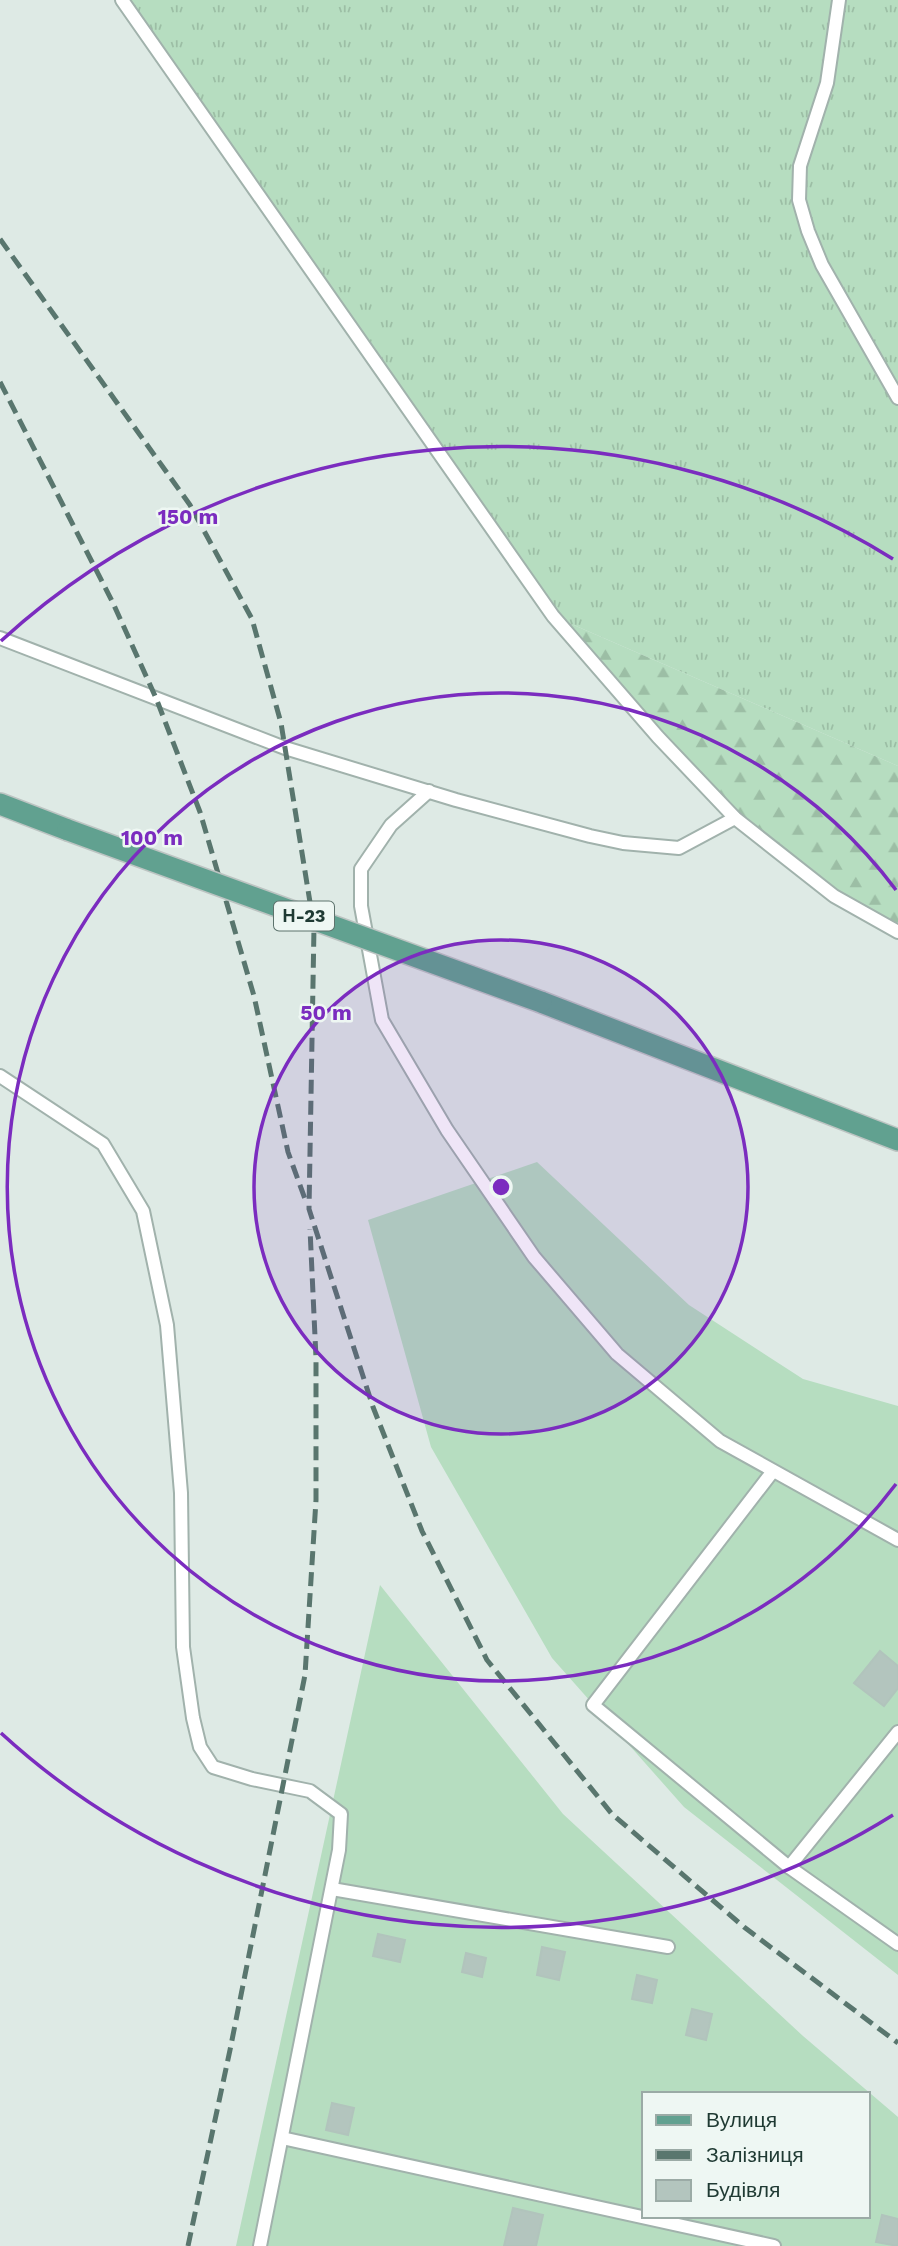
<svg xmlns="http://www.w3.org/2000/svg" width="898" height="2246" font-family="'Work Sans',sans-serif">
	<defs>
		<pattern id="grass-tufts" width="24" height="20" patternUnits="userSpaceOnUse" patternTransform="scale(1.75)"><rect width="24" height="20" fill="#b6ddc0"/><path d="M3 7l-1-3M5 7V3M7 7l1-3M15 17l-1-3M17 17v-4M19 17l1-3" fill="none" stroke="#9cbea5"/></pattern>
		<pattern id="forest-firs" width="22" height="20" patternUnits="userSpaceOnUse" patternTransform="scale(1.75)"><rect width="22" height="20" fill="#b6ddc0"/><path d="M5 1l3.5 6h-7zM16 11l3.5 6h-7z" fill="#9cbea5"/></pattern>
	</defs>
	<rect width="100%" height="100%" fill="#deeae5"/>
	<path fill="url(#grass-tufts)" d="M122,0H898V766L553,616Z"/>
	<path fill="url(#forest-firs)" d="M553,616L898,766V932L834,896L735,818Z"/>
	<g fill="#b6ddc0" fill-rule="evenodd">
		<path d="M537,1162L689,1305L803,1379L898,1406V1975L684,1807L552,1658L431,1447L368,1220Z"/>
		<path d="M380,1585L563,1814L803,2036L898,2117V2246H236ZM644,2094H868V2216H644Z"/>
	</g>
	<g fill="#b3c5be" stroke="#b1c4bc" stroke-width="2">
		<path d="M880,1651L898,1666V1688L884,1706L854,1683Z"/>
		<path d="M378,1934L405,1940L400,1962L373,1956Z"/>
		<path d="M542,1947L565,1952L559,1980L537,1975Z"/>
		<path d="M466,1953L486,1958L482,1977L462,1972Z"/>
		<path d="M637,1975L657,1980L652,2003L632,1999Z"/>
		<path d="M692,2009L712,2014L706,2040L686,2035Z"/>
		<path d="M332,2103L354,2108L348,2135L326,2130Z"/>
		<path d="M513,2208L543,2215L536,2246H504Z"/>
		<path d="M882,2215L898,2219V2246L876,2242Z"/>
	</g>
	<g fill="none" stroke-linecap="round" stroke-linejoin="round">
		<g stroke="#a1b2ac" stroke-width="16">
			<g id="lane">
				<path d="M122,0L553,616L658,737L735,818L834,896L898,932"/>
				<path d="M839,0L827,83L800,166L799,200L808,231L822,265L898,398"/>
				<path d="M0,638L285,748L456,800L590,836L623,843L679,848L735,818"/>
				<path d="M429,791L391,825L361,869V906L382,1020L447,1130L534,1257L617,1354L720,1441L898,1540"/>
				<path d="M0,1076L103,1144L143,1211L167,1325L181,1493L183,1647L193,1718L200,1747L213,1767L252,1779L310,1791L341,1814L339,1850L260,2246"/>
				<path d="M773,1471L593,1705L789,1867L898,1944"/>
				<path d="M789,1867L898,1732"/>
				<path d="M332,1889L668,1947"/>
				<path d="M282,2138L774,2246"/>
			</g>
		</g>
		<g stroke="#bcc4c2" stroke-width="24">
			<g id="primary">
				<path d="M0,804L68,830"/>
				<path d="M541,1002L898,1140"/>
			</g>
		</g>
		<use href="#lane" stroke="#fff" stroke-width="12"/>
		<use href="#primary" stroke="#61a190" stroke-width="21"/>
		<g stroke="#59766e" stroke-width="5" stroke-dasharray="14 7" stroke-linecap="butt">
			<path d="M0,239L190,505L252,619L281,723L314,927L309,1209L373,1407L422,1531L487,1660L612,1814L744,1927L898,2043"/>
			<path d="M0,382L113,603L156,698L200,812L254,996L288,1152L305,1199"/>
			<path d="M188,2246L230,2050L305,1675L316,1500V1358L310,1229"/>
		</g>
		<g stroke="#bcc4c2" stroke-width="24" stroke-linecap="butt">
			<path id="primary-bridge" d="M68,830L541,1002"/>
		</g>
		<use href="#primary-bridge" stroke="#61a190" stroke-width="21"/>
	</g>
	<circle cx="501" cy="1187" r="247" fill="#7b2cbf" fill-opacity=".12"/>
	<g fill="none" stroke="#7b2cbf" stroke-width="3.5">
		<circle cx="501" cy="1187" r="247"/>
		<path d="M896 1484A494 494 0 1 1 896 890"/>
		<path d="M893 1815A740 740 0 0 1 1 1733M1 641A740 740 0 0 1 893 559"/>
	</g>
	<g text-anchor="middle" stroke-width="5" stroke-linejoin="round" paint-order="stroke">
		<rect fill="#eef7f3" stroke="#5d736d" stroke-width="2" x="274" y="901.5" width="60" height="29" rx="5"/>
		<g font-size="18" font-weight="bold" fill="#1f3a33">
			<text x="304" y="922">Н-23</text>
		</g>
	</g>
	<circle cx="501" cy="1187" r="10" fill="#7b2cbf" stroke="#eef7f3" stroke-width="3.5"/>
	<g font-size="21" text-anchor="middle" font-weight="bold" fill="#7b2cbf" stroke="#eef7f3" stroke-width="5" stroke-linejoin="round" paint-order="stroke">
		<text x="188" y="524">150 m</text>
		<text x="152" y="845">100 m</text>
		<text x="326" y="1020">50 m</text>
	</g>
	<rect x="642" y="2092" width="228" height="126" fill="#eef7f3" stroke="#9baba6" stroke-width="2"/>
	<rect x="656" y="2115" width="35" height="10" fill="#61a190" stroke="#9baba6" stroke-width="2"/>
	<text x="706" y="2127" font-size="21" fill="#1f3a33">Вулиця</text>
	<rect x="656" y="2150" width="35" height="10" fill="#59766e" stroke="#9baba6" stroke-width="2"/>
	<text x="706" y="2162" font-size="21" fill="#1f3a33">Залізниця</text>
	<rect x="656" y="2180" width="35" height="21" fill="#b3c5be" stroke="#9baba6" stroke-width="2"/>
	<text x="706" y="2197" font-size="21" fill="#1f3a33">Будівля</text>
</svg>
